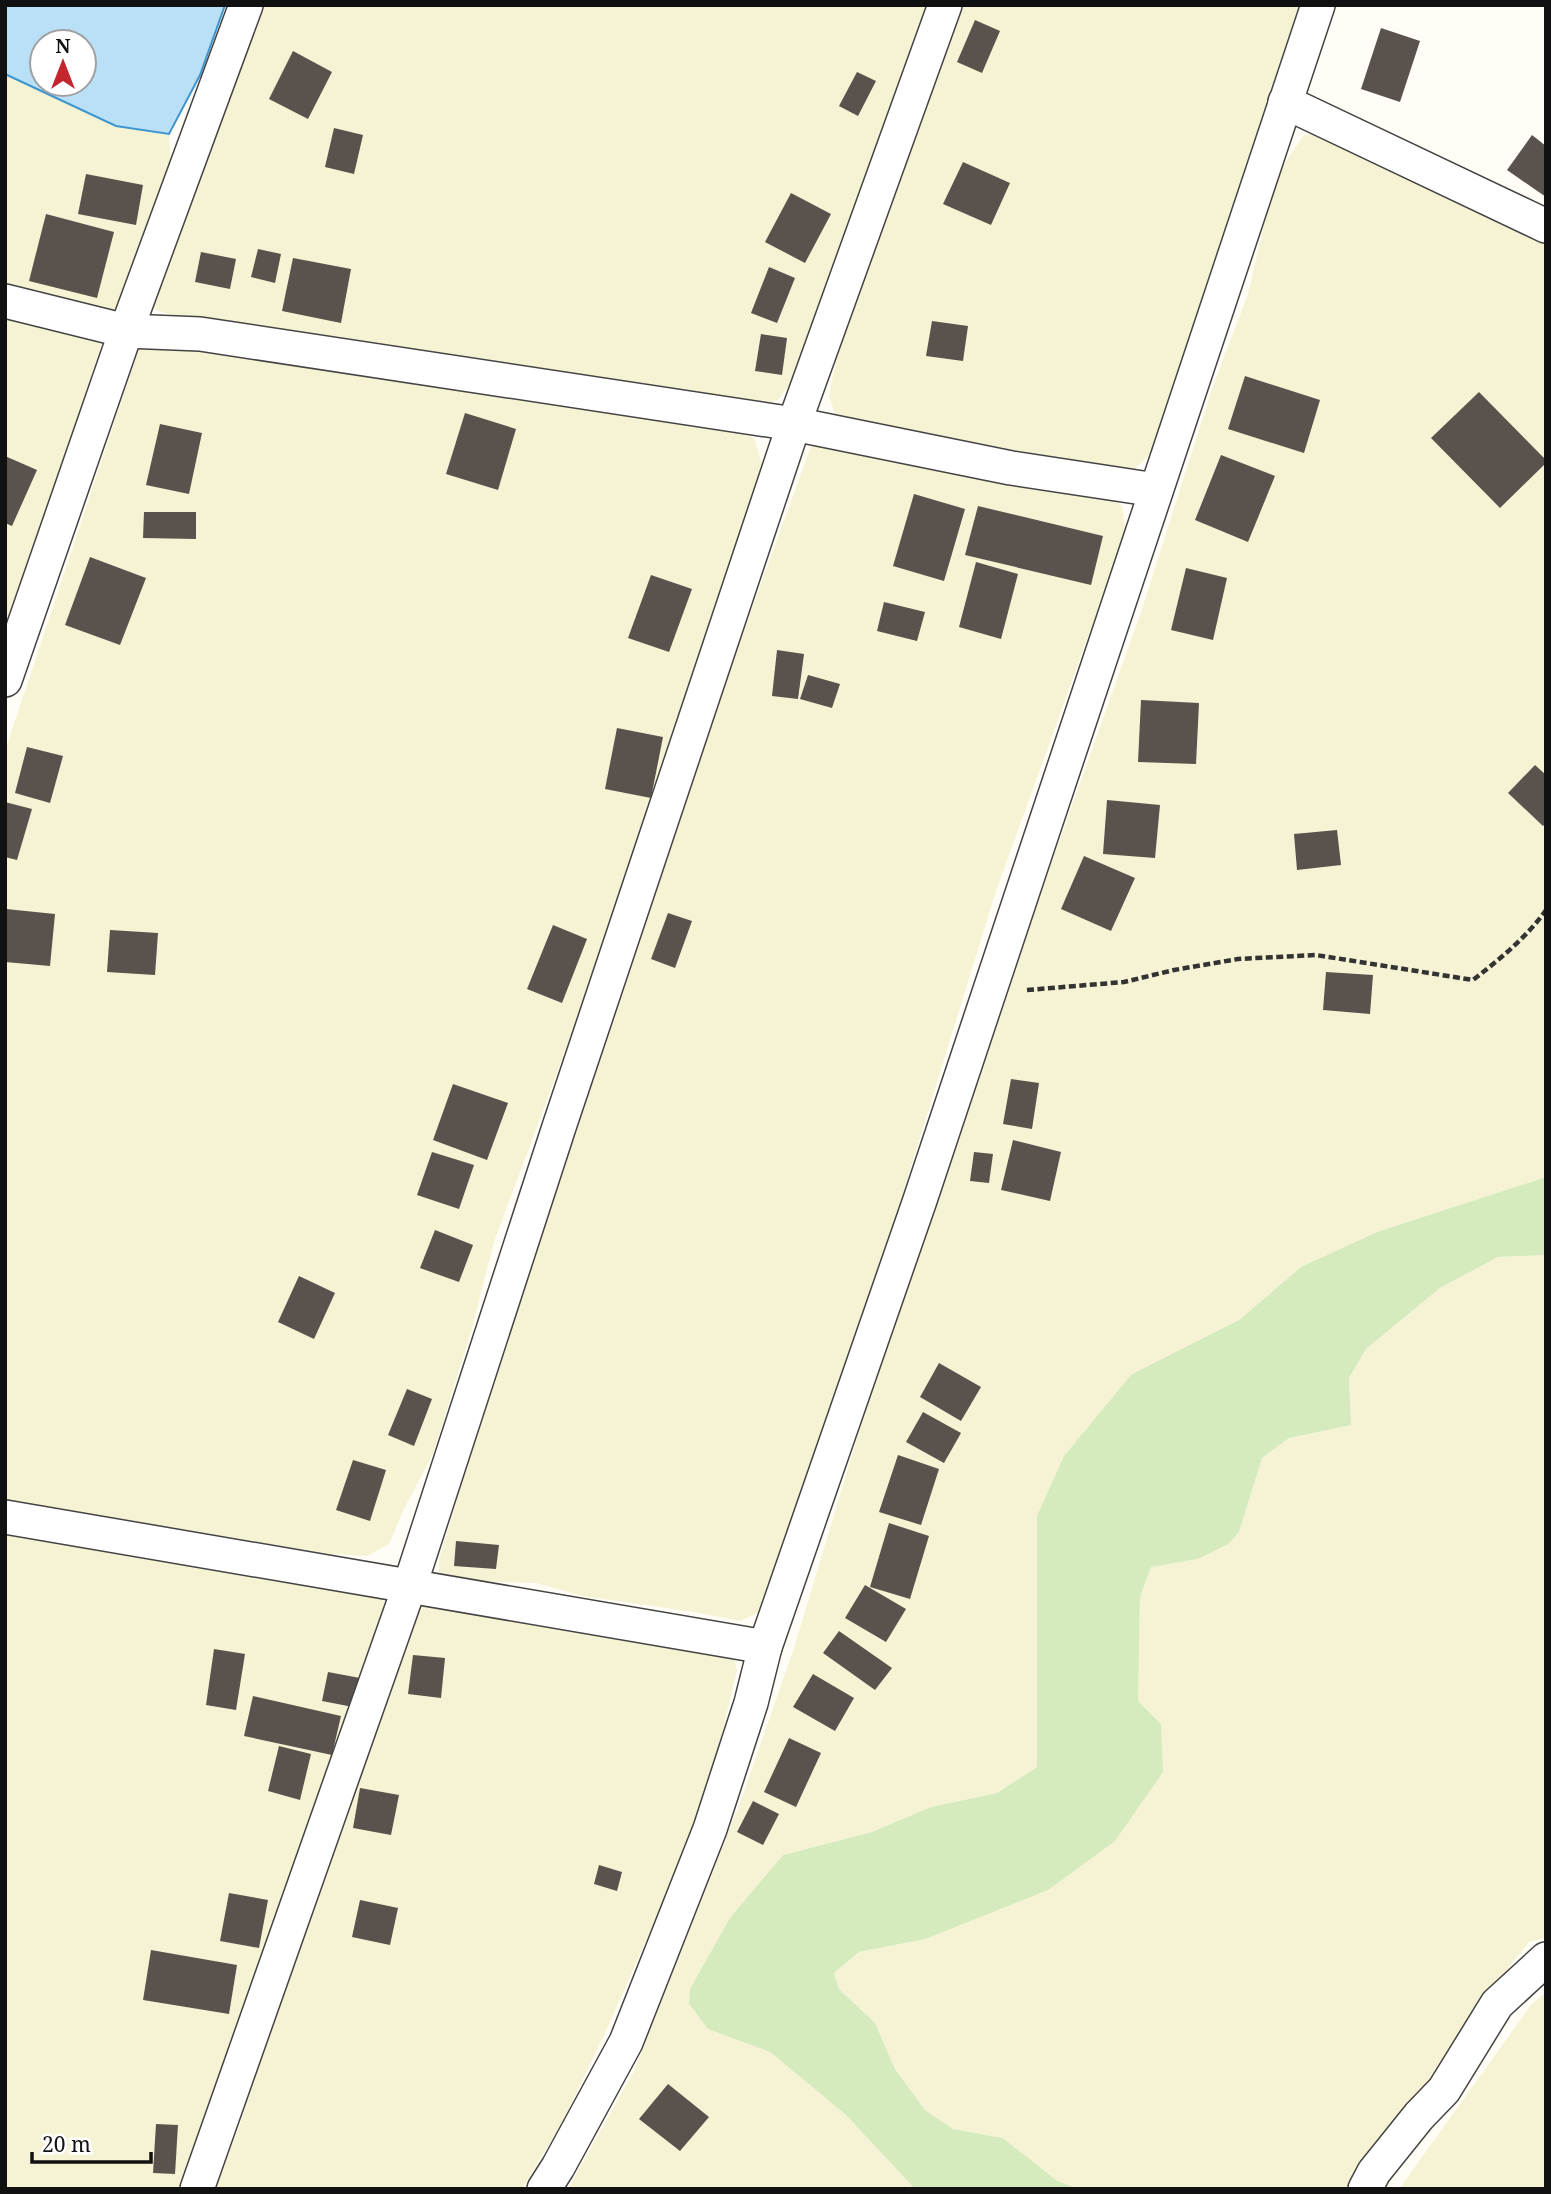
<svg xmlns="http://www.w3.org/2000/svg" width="1551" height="2194" font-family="'Noto Serif',serif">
	<rect width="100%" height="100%" fill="#fffdf5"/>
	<g fill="#f6f3d4">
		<path d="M262,5H933L798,373L778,400L758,405L235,327L165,313L149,307Z"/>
		<path d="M963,5H1299L1150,454L1133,471H1091L836,417L829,396L840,339L921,109Z"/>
		<path d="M5,74L116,126L169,134L171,166L131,286L114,312L5,285Z"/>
		<path d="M1304,135L1337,136L1546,236V1177L1377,1232L1301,1267L1239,1320L1132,1374L1037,1516V1767L997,1793L931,1807L872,1832L783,1855L690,1989L689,2004L708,2029L770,2052L845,2114L915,2189H568L634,2071L740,1803L793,1651L914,1249L1142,609L1213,386L1248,294L1275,177Z"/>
		<path d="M5,311L94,333L101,346L5,632Z"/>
		<path d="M140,345H169L729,430L754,438L764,471L670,758L577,1019L494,1242L471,1332L433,1454L403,1511L389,1544L367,1556L330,1554L5,1503V751Z"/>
		<path d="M814,438L1099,491L1122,506L1126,532L996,891L889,1238L769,1592L758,1613L740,1621L694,1612L582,1596L536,1583L472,1581L439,1575V1560L498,1362L735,655Z"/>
		<path d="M1546,1255V1938L1529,1942L1509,1967L1478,2015L1439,2070L1399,2117L1349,2189H1078L1056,2180L1003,2138L953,2129L925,2110L895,2069L875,2023L839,1989L834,1973L859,1952L925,1939L1161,1724L1138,1701L1140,1597L1151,1567L1198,1559L1239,1532L1262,1458L1289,1438L1350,1425L1349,1378L1366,1349L1440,1288L1498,1257Z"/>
		<path d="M5,1528L381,1597L386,1608L183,2189H5Z"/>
		<path d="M417,1598L733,1655L737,1670L717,1755L676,1873L604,2035L563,2121L522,2189H215L239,2127L278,2002Z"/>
		<path d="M1546,1992V2189H1399L1531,2005Z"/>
	</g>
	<path fill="#d5ebbd" d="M1546,1177V1255L1498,1257L1440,1288L1366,1349L1349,1378L1351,1425L1289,1438L1262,1458L1239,1532L1228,1544L1198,1559L1151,1567L1140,1597L1138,1701L1161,1724L1163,1772L1115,1841L1048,1890L925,1939L859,1952L834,1973L839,1989L875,2023L895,2069L925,2110L953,2129L1003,2138L1056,2180L1078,2189H915L845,2114L770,2052L708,2029L689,2004L690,1989L730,1918L783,1855L872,1832L931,1807L997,1793L1037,1767V1516L1064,1456L1132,1374L1239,1320L1301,1267L1377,1232Z"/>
	<path fill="#b9e0f7" stroke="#3f96cf" stroke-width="2" fill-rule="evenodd" d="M5,5H225L200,75L169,134L116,126L5,74ZM42,42H84V84H42Z"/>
	<g fill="#5a524d">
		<path d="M975,20L1000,31L982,73L957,62Z"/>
		<path d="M1381,28L1420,41L1400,102L1361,89Z"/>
		<path d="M293,51L332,72L308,119L269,99Z"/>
		<path d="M857,72L876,81L858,116L839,106Z"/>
		<path d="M334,128L363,135L354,174L325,167Z"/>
		<path d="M1532,135L1546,146V197L1507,170Z"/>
		<path d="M963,162L1010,183L991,225L943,204Z"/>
		<path d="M86,174L143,185L136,225L78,214Z"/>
		<path d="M791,193L831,214L805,263L765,242Z"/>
		<path d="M46,214L114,232L97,298L29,281Z"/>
		<path d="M258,249L281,254L275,283L251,277Z"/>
		<path d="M201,252L236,259L230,289L195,282Z"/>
		<path d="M293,258L351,269L341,323L282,311Z"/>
		<path d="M769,267L795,278L777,323L751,313Z"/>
		<path d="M932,321L968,326L963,361L926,356Z"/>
		<path d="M761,334L787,338L782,375L755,371Z"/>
		<path d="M1245,376L1320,400L1304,453L1228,429Z"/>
		<path d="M1479,392L1546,460V463L1500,508L1431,438Z"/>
		<path d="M465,413L516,429L498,490L446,474Z"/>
		<path d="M160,424L202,433L189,494L146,485Z"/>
		<path d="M1221,455L1275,476L1248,542L1195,520Z"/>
		<path d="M5,456L37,470L12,526L5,523Z"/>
		<path d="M914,494L965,509L944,581L893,566Z"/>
		<path d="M978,506L1103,536L1091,585L965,555Z"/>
		<path d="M144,512H196V539L143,538Z"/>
		<path d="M90,557L146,578L120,645L65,625Z"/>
		<path d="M976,562L1018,574L1001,639L959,627Z"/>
		<path d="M1186,568L1227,578L1213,640L1171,630Z"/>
		<path d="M651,575L692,589L669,652L628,638Z"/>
		<path d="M884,602L925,612L917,641L877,631Z"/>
		<path d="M777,650L804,654L798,699L772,696Z"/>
		<path d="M808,675L840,684L832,708L800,699Z"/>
		<path d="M1141,700L1199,703L1196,764L1138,762Z"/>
		<path d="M617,728L663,737L651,798L605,789Z"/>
		<path d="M27,747L63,756L50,803L15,793Z"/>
		<path d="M1535,765L1546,775V823L1543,826L1508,793Z"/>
		<path d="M1107,800L1160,805L1155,858L1103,854Z"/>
		<path d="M5,802L32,809L17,860L5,857Z"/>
		<path d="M1337,830L1341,865L1297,870L1294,834Z"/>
		<path d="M1084,856L1135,878L1111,931L1061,909Z"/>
		<path d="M6,909L55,914L50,966L5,962Z"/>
		<path d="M668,913L692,921L675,968L651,959Z"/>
		<path d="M553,925L587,939L562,1003L527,989Z"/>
		<path d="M110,930L158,933L155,975L107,972Z"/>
		<path d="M1326,972L1373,975L1370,1014L1323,1010Z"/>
		<path d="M1011,1079L1039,1083L1032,1129L1003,1124Z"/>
		<path d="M453,1084L508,1103L487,1160L433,1140Z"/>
		<path d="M1013,1140L1061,1152L1050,1201L1001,1190Z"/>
		<path d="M432,1152L474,1165L459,1209L417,1195Z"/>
		<path d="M974,1152L993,1154L989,1183L970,1181Z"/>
		<path d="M435,1230L473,1245L459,1282L420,1268Z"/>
		<path d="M299,1276L335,1293L314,1339L278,1322Z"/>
		<path d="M939,1363L981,1387L961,1421L920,1397Z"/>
		<path d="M407,1389L432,1399L414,1446L388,1435Z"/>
		<path d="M923,1412L961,1433L944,1463L906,1442Z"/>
		<path d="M898,1455L939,1469L921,1525L879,1512Z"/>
		<path d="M353,1460L386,1470L370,1521L336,1510Z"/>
		<path d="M889,1523L929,1536L910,1599L870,1587Z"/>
		<path d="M456,1541L499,1545L496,1569L454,1566Z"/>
		<path d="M865,1585L906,1609L886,1642L845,1618Z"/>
		<path d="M839,1631L892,1668L875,1690L823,1653Z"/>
		<path d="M214,1649L245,1654L236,1710L206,1705Z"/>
		<path d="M413,1655L445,1658L441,1698L408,1694Z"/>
		<path d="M328,1672L360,1678L353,1707L322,1701Z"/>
		<path d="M813,1674L854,1698L835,1731L793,1707Z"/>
		<path d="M253,1696L341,1716L332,1755L244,1736Z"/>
		<path d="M789,1738L821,1753L796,1807L764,1792Z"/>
		<path d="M279,1746L311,1754L300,1800L268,1791Z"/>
		<path d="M360,1788L399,1795L391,1835L353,1828Z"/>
		<path d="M753,1801L779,1814L763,1845L737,1832Z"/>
		<path d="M599,1865L622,1872L617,1891L594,1884Z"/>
		<path d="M229,1893L268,1900L259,1948L220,1941Z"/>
		<path d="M360,1900L398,1908L390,1945L352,1937Z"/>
		<path d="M151,1950L237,1965L229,2014L143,2000Z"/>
		<path d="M668,2084L709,2117L680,2151L639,2119Z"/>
		<path d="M156,2124L178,2125L175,2174L153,2173Z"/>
	</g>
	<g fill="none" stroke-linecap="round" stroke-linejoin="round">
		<g stroke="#444" stroke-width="36">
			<g id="minor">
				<path d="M1285,102L1546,226"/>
				<path d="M5,301L126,331L200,334L794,424L1011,468L1156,490"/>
				<path d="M5,680L126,331L246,5"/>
				<path d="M5,1517L765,1647L920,1200L1318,5"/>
				<path d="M197,2189L410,1585L559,1127L794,424L945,5"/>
				<path d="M544,2189L558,2167L626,2042L710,1829L751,1703L765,1647"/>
				<path d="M1365,2189L1374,2172L1419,2116L1444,2090L1497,2004L1546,1959"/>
			</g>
		</g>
		<path stroke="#333" stroke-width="4.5" stroke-dasharray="7 3.5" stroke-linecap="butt" d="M1027,990L1124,982L1174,970L1238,959L1316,955L1473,980C1500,959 1527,937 1546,910"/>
		<use href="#minor" stroke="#fff" stroke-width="33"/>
	</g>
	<rect width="1551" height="2194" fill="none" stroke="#111111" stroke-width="14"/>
	<g transform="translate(63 63)"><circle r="33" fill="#ffffff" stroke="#a0a0a0" stroke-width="2"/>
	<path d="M0-5L12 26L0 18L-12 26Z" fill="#c4262e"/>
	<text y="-10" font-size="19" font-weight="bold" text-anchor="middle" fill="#111111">N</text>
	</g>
	<path d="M32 2152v10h119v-10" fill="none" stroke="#111111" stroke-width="3.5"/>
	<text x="42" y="2152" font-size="21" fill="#111111" stroke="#ffffff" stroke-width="5" paint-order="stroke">20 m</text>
</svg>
